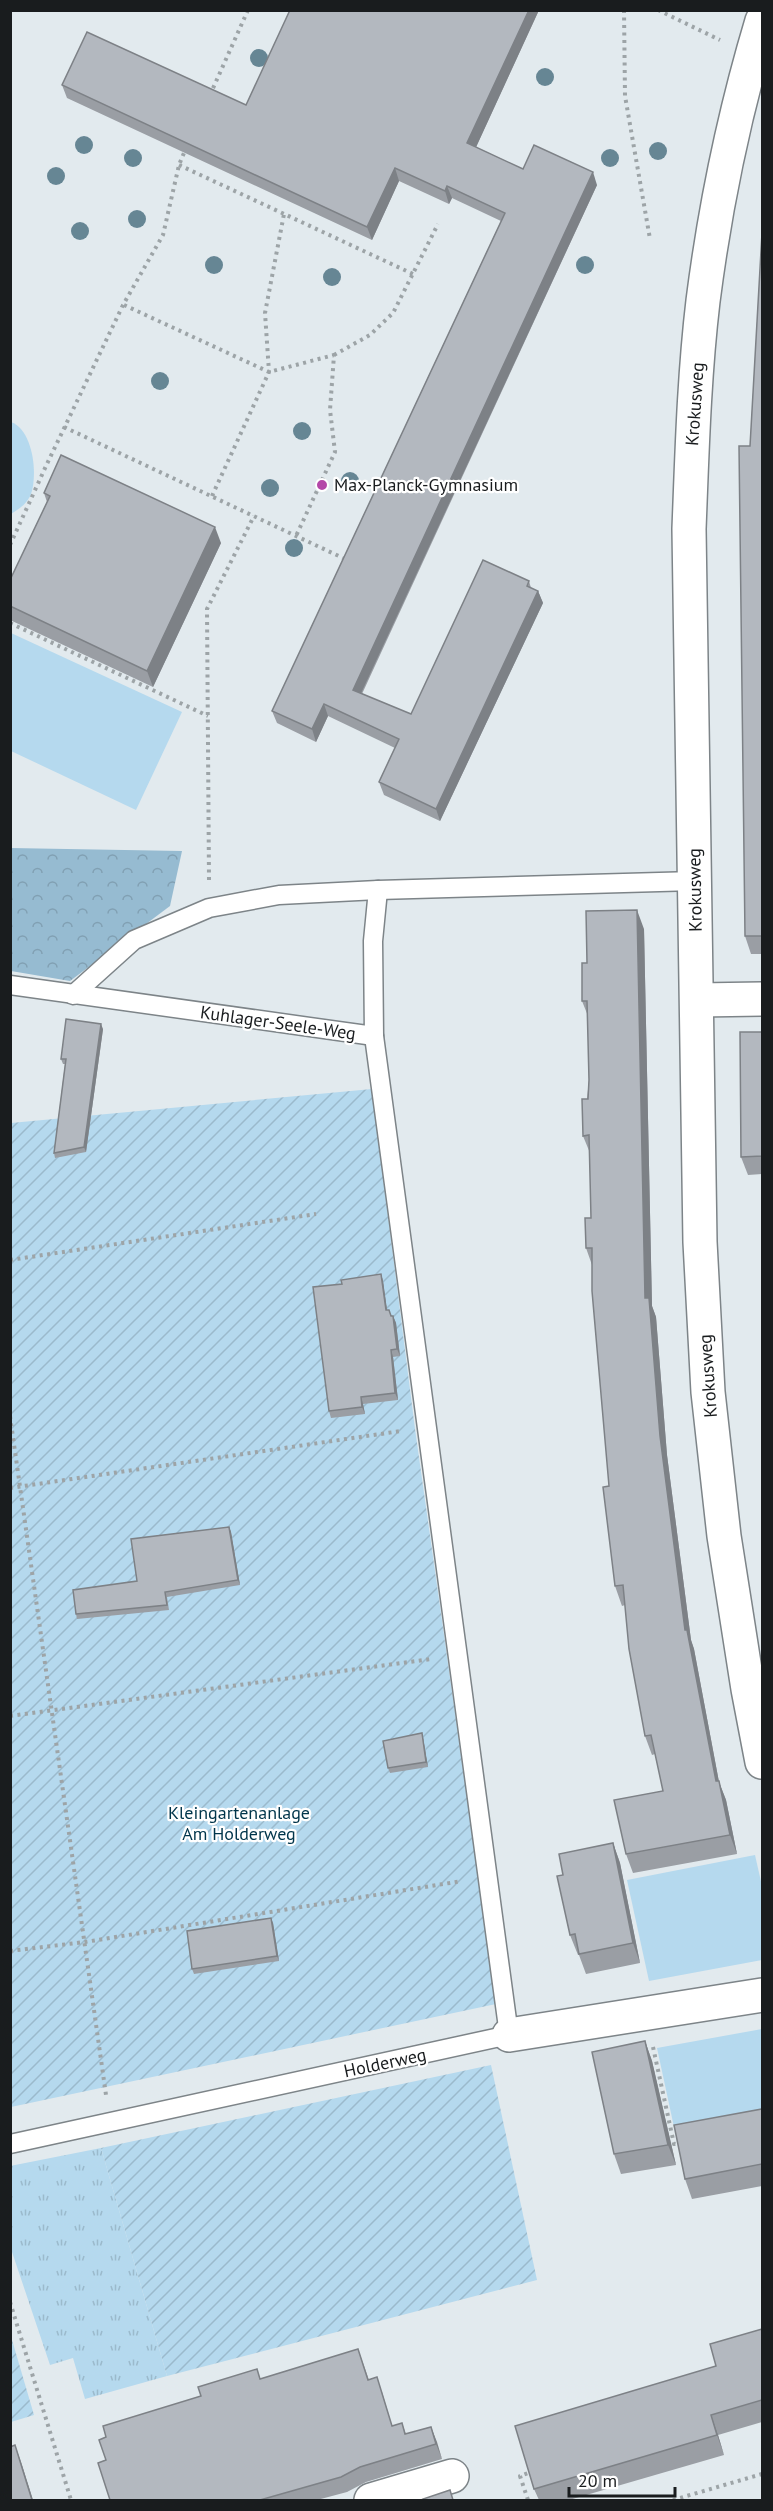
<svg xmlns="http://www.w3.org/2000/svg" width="773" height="2511" font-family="'PT Sans',sans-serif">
	<defs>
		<pattern id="forest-crowns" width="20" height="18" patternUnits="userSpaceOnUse" patternTransform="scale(1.5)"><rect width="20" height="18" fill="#96bbd1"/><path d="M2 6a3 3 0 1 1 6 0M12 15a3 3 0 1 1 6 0" fill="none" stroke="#81a0b3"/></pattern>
		<pattern id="park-tufts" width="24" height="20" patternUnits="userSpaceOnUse" patternTransform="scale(1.5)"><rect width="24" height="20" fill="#b5d9ee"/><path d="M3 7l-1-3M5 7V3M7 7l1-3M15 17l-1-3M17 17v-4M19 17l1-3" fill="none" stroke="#9bbacc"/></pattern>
		<pattern id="garden-furrows" width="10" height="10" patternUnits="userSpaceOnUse" patternTransform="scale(1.5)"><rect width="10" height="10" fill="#b5d9ee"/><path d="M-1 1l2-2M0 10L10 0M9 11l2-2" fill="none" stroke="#9bbacc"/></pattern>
	</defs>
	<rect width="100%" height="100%" fill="#e2eaee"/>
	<g fill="#b5d9ee">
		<path d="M11,422C33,430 38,474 31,494C27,504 19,509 11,514Z"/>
		<path d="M11,633L182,712L136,810L11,751Z"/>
		<path d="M755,1855L762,1886V1960L649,1981L627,1880Z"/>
		<path d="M762,2029V2125L677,2141L657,2048Z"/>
	</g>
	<path fill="url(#forest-crowns)" d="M10,848L182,851L170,906L70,981L11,971Z"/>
	<path fill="url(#park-tufts)" d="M101,2148L167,2376L85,2399L73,2358L50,2365L11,2249L10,2166Z"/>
	<g fill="url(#garden-furrows)">
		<path d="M372,1089L415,1429L496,2004L11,2107V1123Z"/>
		<path d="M491,2065L537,2280L167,2376L101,2148Z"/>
		<path d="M10,2333L34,2415L11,2422H10Z"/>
	</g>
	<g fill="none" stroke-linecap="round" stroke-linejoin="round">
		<g stroke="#7d8488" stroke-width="21">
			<g id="lane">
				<path d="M10,985L374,1036L373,941L378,890"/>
				<path d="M73,995L134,940L209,908L279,895L378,890L695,881"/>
				<path d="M10,2144L509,2035L374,1036"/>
			</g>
		</g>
		<g stroke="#7d8488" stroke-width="36">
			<g id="street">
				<path d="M762,21C735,111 715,207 703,301C694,377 692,453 689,529L700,1242L708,1392L724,1536L748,1689L762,1762"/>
				<path d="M698,1000L762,999"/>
				<path d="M509,2035L762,1995"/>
				<path d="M371,2500L452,2476"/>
			</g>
		</g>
		<g stroke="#9da4a7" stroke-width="4" stroke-dasharray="3 4.5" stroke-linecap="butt">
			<path d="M624,10L625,96L650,239"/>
			<path d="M658,10L720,40"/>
			<path d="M210,95L248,10"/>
			<path d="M179,165L413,274"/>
			<path d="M124,305L269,372L334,355L330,410L335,452L296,536"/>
			<path d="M334,355L370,335L393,313L438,224"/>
			<path d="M64,427L343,558"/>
			<path d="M212,496L269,372L265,313L284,214"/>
			<path d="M10,545L46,466L123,305L163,235L179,165L186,148"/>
			<path d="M10,623L208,716"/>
			<path d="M209,880L207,609L254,516"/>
			<path d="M10,1260L316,1214"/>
			<path d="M10,1416L106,2095"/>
			<path d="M10,1488L401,1431"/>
			<path d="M10,1716L431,1659"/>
			<path d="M10,1951L85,1942L462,1881"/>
			<path d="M653,2047L674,2144L682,2142"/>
			<path d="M10,2302L71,2500"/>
			<path d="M528,2500L520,2476L531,2472"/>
			<path d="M673,2500L762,2474"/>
		</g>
		<use href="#lane" stroke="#fff" stroke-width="18"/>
		<use href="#street" stroke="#fff" stroke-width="33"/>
	</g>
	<g fill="#668694">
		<circle cx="259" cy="58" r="9"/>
		<circle cx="545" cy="77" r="9"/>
		<circle cx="84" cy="145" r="9"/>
		<circle cx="658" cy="151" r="9"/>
		<circle cx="133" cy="158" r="9"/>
		<circle cx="610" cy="158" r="9"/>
		<circle cx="56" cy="176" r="9"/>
		<circle cx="137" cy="219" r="9"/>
		<circle cx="80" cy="231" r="9"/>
		<circle cx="214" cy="265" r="9"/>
		<circle cx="585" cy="265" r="9"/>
		<circle cx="332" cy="277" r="9"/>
		<circle cx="160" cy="381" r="9"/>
		<circle cx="302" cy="431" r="9"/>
		<circle cx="350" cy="481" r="9"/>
		<circle cx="270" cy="488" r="9"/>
		<circle cx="294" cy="548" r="9"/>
	</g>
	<g fill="#9a9ea4">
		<path d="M290,10H539L476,147L523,169L597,185L362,694L411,714L529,581L531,588L538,591L543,603L440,821L384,795L379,782L395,748L328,716L316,742L277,723L272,711L501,221L452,198L449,204L399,181L372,240L67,98L62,85L246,105Z"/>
		<path d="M762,233V954H751L745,936L750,446Z"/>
		<path d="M44,493L221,543L153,687L10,620V580L47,502Z"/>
		<path d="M644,929L652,1306L656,1317L667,1455L691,1640L694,1649L719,1782L726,1800L737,1854L633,1873L626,1854L663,1791L655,1754L652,1755L645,1736L625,1605L622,1606L615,1586L609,1486L592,1265L586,1248L591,1218L590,1153L583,1136L589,1080L588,1016L582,1001L587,963Z"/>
		<path d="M103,1029L86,1152L55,1158L54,1153L65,1064H63L61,1059Z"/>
		<path d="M762,1032V1174L748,1175L741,1157Z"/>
		<path d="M381,1274L383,1281L387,1310L392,1316H393L396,1323L400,1356L393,1357L398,1400L363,1404L365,1414L331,1418L329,1411L342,1284Z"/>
		<path d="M229,1527L231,1532L240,1585L167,1597L169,1610L77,1619L76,1614L137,1581Z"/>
		<path d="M423,1738L428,1767L390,1773L388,1768Z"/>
		<path d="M613,1843L620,1863L640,1963L586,1974L579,1955H578L570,1935L563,1875Z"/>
		<path d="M273,1923L279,1961L194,1974L192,1969Z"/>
		<path d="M645,2041L652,2061L676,2165L621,2174L614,2154Z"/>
		<path d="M762,2109V2186L692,2199L685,2179Z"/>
		<path d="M762,2329V2422L718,2435L724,2455L569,2500H539L534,2489L716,2366Z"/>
		<path d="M358,2349L369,2380L382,2392L392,2426L402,2423L406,2434L431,2427L442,2459L366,2482L347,2492L317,2500H110L260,2379Z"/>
	</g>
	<g fill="#7d8186">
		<path d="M529,10H539L472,156L467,143Z"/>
		<path d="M395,168L399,181L372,240L367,227Z"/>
		<path d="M593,172L597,185L357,702L353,690Z"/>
		<path d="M447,186L452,198L449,204L445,191Z"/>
		<path d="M215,527L221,543L153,687L147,671Z"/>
		<path d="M538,591L543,603L440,821L436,809Z"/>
		<path d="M324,704L328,716L316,742L312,729Z"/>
		<path d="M637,910L644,929L652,1306L656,1317L667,1455L691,1640L694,1649L719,1782L726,1800L737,1854L730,1835L716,1781L685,1630L660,1436L645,1298Z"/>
		<path d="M101,1024L103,1029L86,1152L84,1147Z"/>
		<path d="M381,1274L383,1281L388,1317L386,1310Z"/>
		<path d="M393,1316L396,1323L400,1356L397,1349Z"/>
		<path d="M391,1350L393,1357L398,1400L395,1393Z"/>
		<path d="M361,1397L363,1404L365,1414L362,1407Z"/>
		<path d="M229,1527L231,1532L240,1585L238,1580Z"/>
		<path d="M422,1733L423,1738L428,1767L426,1762Z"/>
		<path d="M613,1843L620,1863L640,1963L633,1943Z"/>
		<path d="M271,1918L273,1923L279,1961L277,1956Z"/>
		<path d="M645,2041L652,2061L676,2165L668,2145Z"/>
		<path d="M711,2415L718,2435L724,2455L717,2435Z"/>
		<path d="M431,2427L437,2442L442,2459L436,2444Z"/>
		<path d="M15,2445L22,2465L33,2500H32Z"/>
	</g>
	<g fill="#b3b8bf" stroke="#7d8186" stroke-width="1.5">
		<path d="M290,10H529L467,143L523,169L534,145L593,172L353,690L411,714L483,560L529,581L527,586L538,591L436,809L379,782L399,739L324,704L312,729L272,711L505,213L447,186L445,191L395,168L367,227L62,85L87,32L246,105Z"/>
		<path d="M762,233V936H745L739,446H750Z"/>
		<path d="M61,455L215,527L147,671L10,606V580L50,496L44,493Z"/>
		<path d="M637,910L645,1298H649L660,1436L685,1630H687L716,1781H719L730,1835L626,1854L614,1800L663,1791L651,1735L645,1736L629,1649L623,1585L615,1586L603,1487L609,1486L592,1291V1248H586L585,1218H591L589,1135L583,1136L582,1099H588L589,1080L587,1001H582V963H587L586,911Z"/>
		<path d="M66,1019L101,1024L84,1147L54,1153L66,1059H61Z"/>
		<path d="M740,1032H762V1156L741,1157Z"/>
		<path d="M381,1274L386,1310H389L391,1316H393L397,1349L391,1350L395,1393L361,1397L362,1407L329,1411L313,1287L342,1284L341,1280Z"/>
		<path d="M229,1527L238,1580L165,1592L167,1605L76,1614L73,1590L137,1581L131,1539Z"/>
		<path d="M422,1733L426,1762L388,1768L383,1741Z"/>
		<path d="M613,1843L633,1943L579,1954L575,1934L570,1935L557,1876L563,1875L559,1854Z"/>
		<path d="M271,1918L277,1956L192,1969L187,1931Z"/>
		<path d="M645,2041L668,2145L614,2154L592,2052Z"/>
		<path d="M762,2109V2164L685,2179L674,2125Z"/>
		<path d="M762,2329V2400L711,2415L717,2435L534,2489L515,2426L716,2366L710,2344Z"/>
		<path d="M358,2349L368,2380L377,2377L392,2426L402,2423L405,2434L431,2427L436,2444L360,2467L341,2477L260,2500H110L98,2463L106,2460L99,2440L106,2437L103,2426L201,2396L198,2387L257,2369L260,2379Z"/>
		<path d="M15,2445L32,2500H10V2447Z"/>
		<path d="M450,2490L453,2500H424L423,2499Z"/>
	</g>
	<circle fill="#b448a8" stroke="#fff" stroke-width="2" cx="322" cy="485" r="6"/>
	<g text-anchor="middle" stroke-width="4.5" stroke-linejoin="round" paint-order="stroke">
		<g font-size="18" fill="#191c1e" stroke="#fff">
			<text transform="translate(695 404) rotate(-86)" y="6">Krokusweg</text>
			<text transform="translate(695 890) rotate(-91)" y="6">Krokusweg</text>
			<text transform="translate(278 1023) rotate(8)" y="6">Kuhlager-Seele-Weg</text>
			<text transform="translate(708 1376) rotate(-94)" y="6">Krokusweg</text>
			<text transform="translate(385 2063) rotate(-12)" y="6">Holderweg</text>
		</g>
		<g font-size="18" fill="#191c1e" stroke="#fff" text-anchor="start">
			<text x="334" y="491">Max-Planck-Gymnasium</text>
		</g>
		<g font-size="18" fill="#00354b" stroke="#fff">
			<text x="239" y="1819">Kleingartenanlage<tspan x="239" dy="21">Am Holderweg</tspan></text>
		</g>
	</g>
	<rect width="773" height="2511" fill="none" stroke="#191c1e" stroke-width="24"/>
	<path d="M569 2487v9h106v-9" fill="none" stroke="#191c1e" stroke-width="3"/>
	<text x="578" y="2487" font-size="18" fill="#191c1e" stroke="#ffffff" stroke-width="4.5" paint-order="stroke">20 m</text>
</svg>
